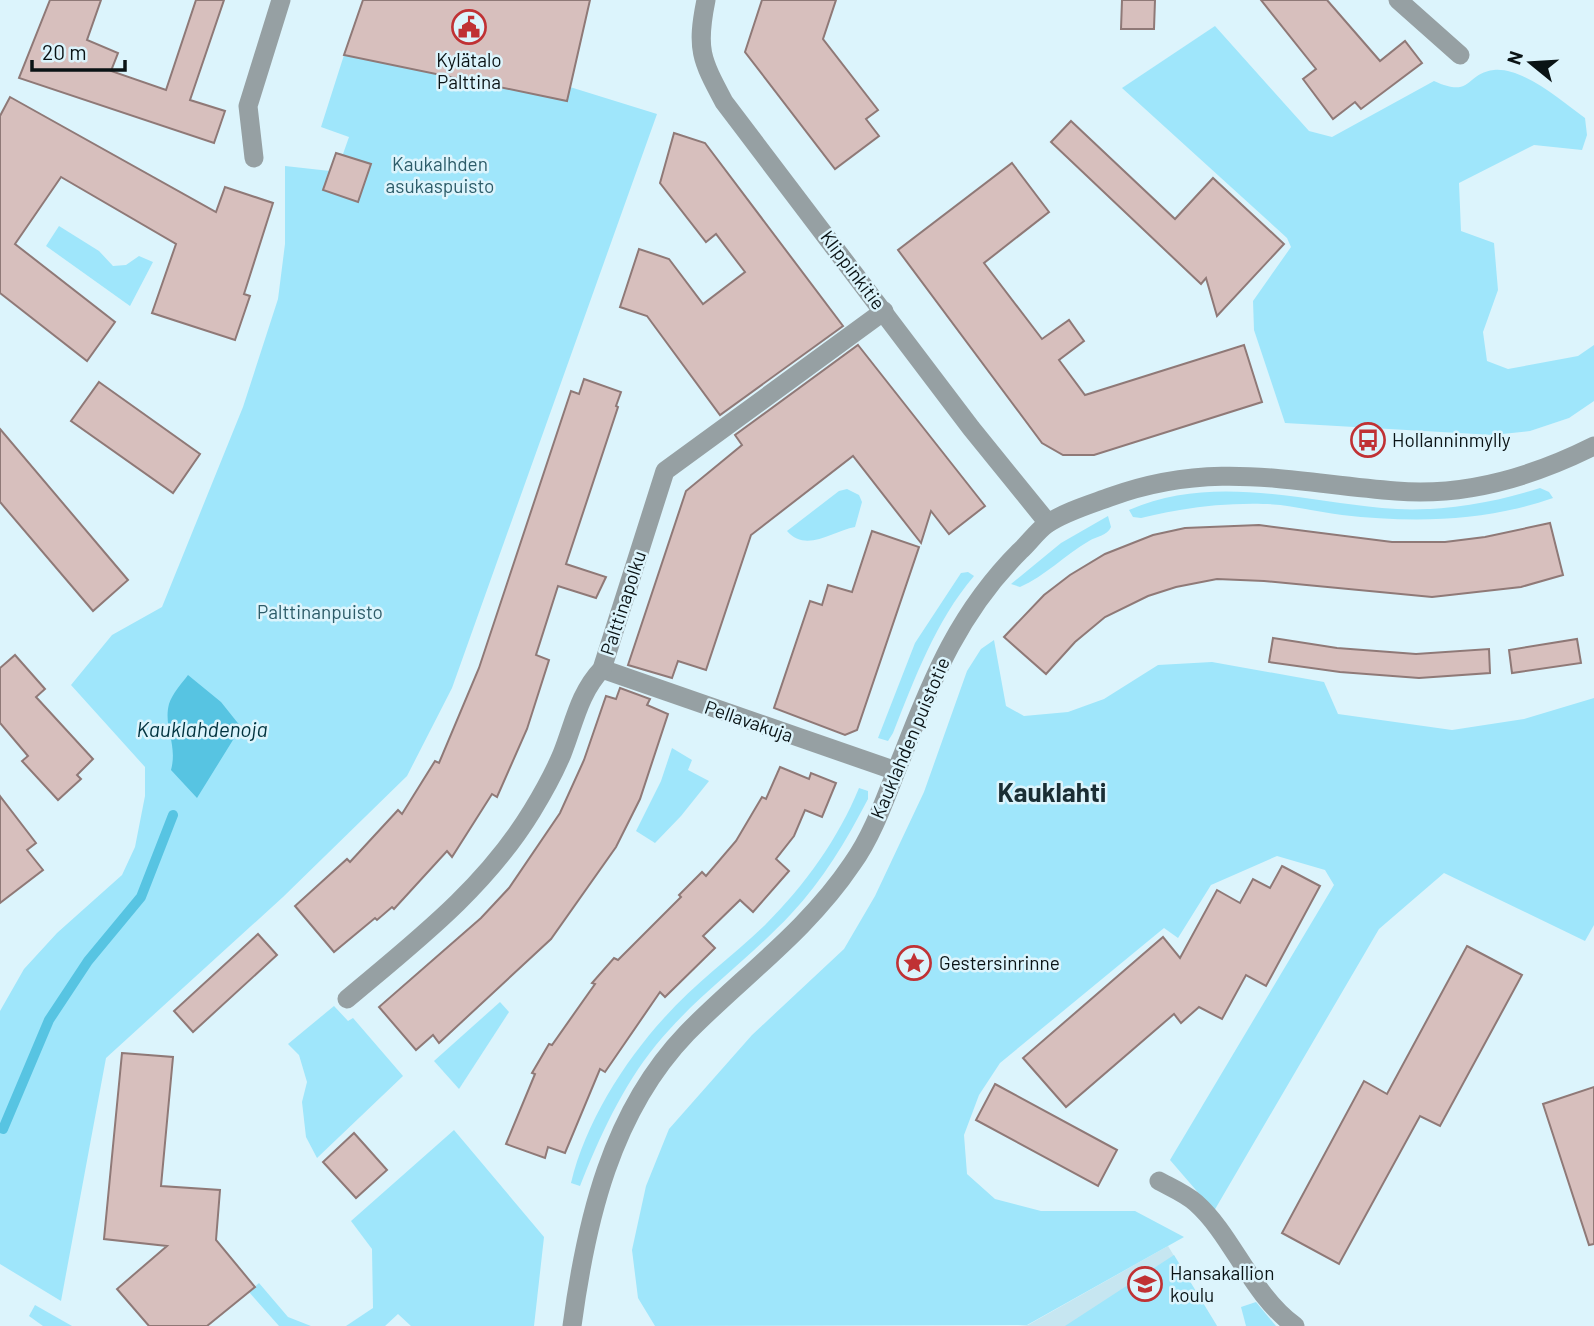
<svg xmlns="http://www.w3.org/2000/svg" width="1594" height="1326" font-family="Barlow,sans-serif">
	<rect width="100%" height="100%" fill="#dcf4fc"/>
	<path fill="#c6e6f1" d="M1168,1246L1217,1326H1018L1028,1325Z"/>
	<g fill="#9fe6fb">
		<path d="M1215,26L1309,131L1332,137L1434,81C1473,99 1465,73 1494,70C1523,67 1563,102 1585,118L1587,135L1582,150L1534,145L1459,183L1461,231L1494,243L1498,290L1483,332L1487,361L1508,369L1578,356L1594,345V401L1569,418L1530,431L1493,435L1285,423L1254,330L1253,301L1291,247L1287,238L1122,88Z"/>
		<path d="M344,55L567,101L570,87L657,114L452,688L407,776L283,897L106,1058L61,1301L0,1264V1011L24,969L57,933L122,875L135,847L145,796V767L71,685L112,635L162,607L243,407L278,299L285,244V166L330,171L336,153L343,154L349,137L321,127Z"/>
		<path d="M59,226L99,251L113,266L126,265L139,256L153,262L130,306L46,246Z"/>
		<path d="M1540,488L1549,492L1553,498C1484,522 1414,523 1342,515C1316,512 1289,504 1263,504C1221,503 1182,508 1141,518L1133,517L1129,510C1211,474 1298,500 1382,508C1436,513 1489,504 1540,488Z"/>
		<path d="M847,489L859,495L862,502L855,527C833,531 806,553 787,531L839,491Z"/>
		<path d="M1108,516L1111,527C1107,536 1097,536 1089,541C1065,555 1045,576 1020,587L1011,584L1061,543Z"/>
		<path d="M968,572L974,576C935,622 915,678 893,733L888,741L878,738L915,643L961,573Z"/>
		<path d="M994,640L1006,706L1024,716L1068,712L1104,699L1158,665L1212,662L1324,682L1338,714L1452,730L1524,719L1594,698V925L1585,941L1444,873L1379,929L1214,1211L1170,1160L1334,885L1325,870L1277,856L1211,885L1178,938L1164,928L1000,1063L979,1095L964,1135L967,1174L995,1199L1041,1211H1135L1184,1237L1027,1325L655,1326L638,1298L632,1250L646,1186L669,1129L752,1035L844,949L875,896L924,792L967,671L981,649Z"/>
		<path d="M672,748L692,760L688,770L709,781L681,816L655,843L636,831L661,781Z"/>
		<path d="M859,788L868,791V799C846,841 823,880 791,914C748,960 696,996 656,1045C622,1087 600,1136 580,1186L571,1183C585,1124 623,1063 664,1018C695,983 733,956 766,924C805,885 838,839 859,788Z"/>
		<path d="M500,1002L509,1012L459,1089L434,1061Z"/>
		<path d="M334,1006L348,1021L353,1018L403,1076L317,1158L306,1137L302,1102L307,1082L299,1055L288,1044Z"/>
		<path d="M454,1130L544,1237L534,1326H411L398,1314L385,1326H346L373,1308L372,1249L351,1221Z"/>
		<path d="M1174,1255L1217,1326H1065Z"/>
		<path d="M259,1283L288,1317L311,1326H279L249,1292Z"/>
		<path d="M1256,1302L1276,1326H1246L1241,1307Z"/>
		<path d="M35,1305L72,1326H43L29,1316Z"/>
	</g>
	<path fill="#57c4e2" d="M188,675L221,702L241,727L197,798L171,770C178,744 163,727 169,704C172,694 182,683 188,675Z"/>
	<g fill="none" stroke-linecap="round" stroke-linejoin="round">
		<path stroke="#57c4e2" stroke-width="10" d="M3,1129L49,1020L88,961L141,897L173,815"/>
	</g>
	<g fill="#d7bfbd" stroke="#8f7977" stroke-width="2">
		<path d="M50,0H101L87,40L118,53L111,71L166,90L196,0H224L190,100L225,111L214,143L19,78Z"/>
		<path d="M363,0H590L567,101L344,55Z"/>
		<path d="M762,0H836L823,39L878,110L866,119L879,136L835,169L745,52Z"/>
		<path d="M1122,0H1155L1154,29H1121Z"/>
		<path d="M1261,0H1327L1380,61L1405,41L1422,63L1361,109L1355,102L1333,119L1303,79L1316,69Z"/>
		<path d="M10,97L216,212L225,187L273,203L244,294L250,296L235,340L152,313L176,244L61,177L15,244L115,322L87,361L0,293V116Z"/>
		<path d="M1071,121L1175,219L1213,178L1284,244L1217,316L1206,278L1201,284L1051,142Z"/>
		<path d="M674,133L705,143L843,326L720,415L647,316L620,307L639,249L669,259L703,304L745,272L716,234L706,242L660,183Z"/>
		<path d="M336,153L371,164L358,202L323,190Z"/>
		<path d="M1012,163L1049,212L984,263L1042,339L1069,320L1084,341L1059,360L1085,395L1244,345L1262,402L1094,455H1063L1042,443L898,250Z"/>
		<path d="M858,345L985,506L949,534L931,511L921,543L853,456L751,535L706,670L678,661L672,678L628,665L686,491L742,445L735,435Z"/>
		<path d="M584,379L621,392L616,406L618,407L566,564L606,577L596,598L558,586L536,655L549,660L527,729L497,797L492,794L452,857L447,851L394,909L392,907L377,920L375,918L334,952L295,906L347,859L350,862L398,810L402,814L435,761L439,763L479,668L571,391L579,394Z"/>
		<path d="M99,382L200,454L173,493L71,421Z"/>
		<path d="M0,429L128,580L93,611L0,502Z"/>
		<path d="M1550,523L1563,575L1521,587L1432,597L1264,581L1217,579L1176,587L1148,596L1105,617L1075,642L1046,674L1004,637L1044,595L1070,575L1105,554L1153,535L1185,528L1259,525L1392,542H1445L1485,537Z"/>
		<path d="M872,531L919,547L857,730L845,735L774,708L810,601L822,605L828,585L852,592Z"/>
		<path d="M1273,638L1337,648L1416,654L1489,649L1490,673L1419,678L1340,672L1269,662Z"/>
		<path d="M1577,639L1581,663L1512,673L1509,650Z"/>
		<path d="M15,655L45,689L36,697L93,759L77,775L81,779L58,800L22,761L28,756L0,723V668Z"/>
		<path d="M620,688L650,699L647,705L668,714L640,799L616,847L551,939L439,1043L433,1035L416,1050L379,1007L481,918L509,888L560,813L584,760L606,696L616,699Z"/>
		<path d="M780,767L809,779L811,773L836,783L822,817L805,810L794,836L776,859L789,871L753,912L740,900L703,936L715,948L665,997L660,992L605,1072L600,1069L565,1153L548,1147L545,1158L506,1144L535,1074L532,1073L549,1044L552,1045L595,984L592,983L614,958L618,960L681,897L679,895L702,872L706,876L736,841L762,797L766,799Z"/>
		<path d="M0,796L36,843L27,850L43,870L0,903Z"/>
		<path d="M1282,866L1320,886L1266,986L1246,975L1222,1019L1199,1007L1181,1023L1174,1014L1066,1107L1023,1058L1163,937L1180,958L1217,890L1240,903L1253,879L1270,888Z"/>
		<path d="M258,934L277,955L193,1032L174,1011Z"/>
		<path d="M1467,946L1522,975L1440,1126L1420,1116L1339,1264L1282,1233L1364,1081L1387,1094Z"/>
		<path d="M122,1053L173,1057L161,1186L220,1190L216,1240L255,1287L207,1326H149L117,1289L167,1246L104,1239Z"/>
		<path d="M995,1084L1117,1150L1098,1186L976,1120Z"/>
		<path d="M1594,1087V1244L1589,1245L1543,1104Z"/>
		<path d="M354,1133L387,1170L356,1198L323,1162Z"/>
	</g>
	<g fill="none" stroke-linecap="round" stroke-linejoin="round">
		<g stroke="#96a0a3" stroke-width="19">
			<path d="M706,0C696,49 701,59 724,102L971,428L1048,523"/>
			<path d="M1398,0L1460,55"/>
			<path d="M254,158L248,106L281,0"/>
			<path d="M602,669L896,771"/>
			<path d="M347,999C416,941 485,888 532,811C543,793 554,773 562,754C574,724 579,693 602,669L665,471L884,311"/>
			<path d="M1159,1181C1170,1187 1186,1194 1196,1203C1233,1236 1251,1294 1295,1326"/>
		</g>
		<path stroke="#96a0a3" stroke-width="19" d="M572,1326C586,1221 611,1112 687,1033C743,976 807,931 852,864C875,832 888,790 903,754C933,676 960,611 1020,551C1029,543 1037,531 1047,524C1064,512 1091,504 1110,497C1214,459 1292,483 1396,491C1466,497 1532,477 1594,446"/>
	</g>
	<defs>
		<g id="civic-ring" transform="scale(1.75)"><circle r="9.5" fill="#dcf4fc" stroke="#c03134" stroke-width="1.5"/><path d="M-.6-6.5H3V-4.5H.6V-3L4-1V1h2V6H-6V1h2V-1L-.6-3ZM-1.2 2.5V6h2.4V2.5Z" fill="#c03134"/></g>
		<g id="bus-ring" transform="scale(1.75)"><circle r="9.5" fill="#dcf4fc" stroke="#c03134" stroke-width="1.5"/><path d="M-5-6H5V4H4V6H2V4H-2V6H-4V4H-5ZM-3.5-4V0h7V-4ZM-3.5 1.2v1.5H-2V1.2ZM2 1.2v1.5H3.5V1.2Z" fill="#c03134"/></g>
		<g id="sight-ring" transform="scale(1.75)"><circle r="9.5" fill="#dcf4fc" stroke="#c03134" stroke-width="1.5"/><path d="M0-6L1.8-2.2L6-1.7L2.9 1.2L3.7 5.4L0 3.3L-3.7 5.4L-2.9 1.2L-6-1.7L-1.8-2.2Z" fill="#c03134"/></g>
		<g id="school-ring" transform="scale(1.75)"><circle r="9.5" fill="#dcf4fc" stroke="#c03134" stroke-width="1.5"/><path d="M0-5L7-2L0 1L-7-2ZM-4 1L0 2.5L4 1V4Q0 6-4 4Z" fill="#c03134"/></g>
	</defs>
	<g fill-rule="evenodd">
		<use href="#civic-ring" x="469" y="27"/>
		<use href="#bus-ring" x="1368" y="440"/>
		<use href="#sight-ring" x="914" y="963"/>
		<use href="#school-ring" x="1145" y="1284"/>
	</g>
	<g text-anchor="middle" stroke-width="5" stroke-linejoin="round" paint-order="stroke">
		<g font-size="19" fill="#0a1315" stroke="#dcf4fc" text-anchor="start">
			<text x="469" y="67" text-anchor="middle">Kylätalo<tspan x="469" dy="22">Palttina</tspan></text>
			<text x="1392" y="447">Hollanninmylly</text>
			<text x="939" y="970">Gestersinrinne</text>
			<text x="1170" y="1280">Hansakallion<tspan x="1170" dy="22">koulu</tspan></text>
		</g>
		<g font-size="19" fill="#2d5c69" stroke="#dcf4fc">
			<text x="440" y="171">Kaukalhden<tspan x="440" dy="22">asukaspuisto</tspan></text>
			<text x="320" y="619">Palttinanpuisto</text>
		</g>
		<g font-size="19" fill="#0a1315" stroke="#dcf4fc">
			<text transform="translate(853 270) rotate(53)" y="7">Klippinkitie</text>
			<text transform="translate(623 603) rotate(-72)" y="7">Palttinapolku</text>
			<text transform="translate(749 721) rotate(19)" y="7">Pellavakuja</text>
			<text transform="translate(910 738) rotate(-67)" y="7">Kauklahden puistotie</text>
		</g>
		<g font-size="21" font-style="italic" fill="#00333f" stroke="#dcf4fc">
			<text x="202" y="737">Kauklahdenoja</text>
		</g>
		<g font-size="26" font-weight="bold" fill="#1a2e34" stroke="#dcf4fc">
			<text x="1052" y="802">Kauklahti</text>
		</g>
	</g>
	<g transform="translate(1531 63) rotate(288)" stroke="#dcf4fc" stroke-width="5" paint-order="stroke">
	<path d="M0-5L12 26L0 18L-12 26Z" fill="#0a1315"/>
	<text y="-10" font-size="19" font-weight="bold" text-anchor="middle" fill="#0a1315">N</text>
	</g>
	<path d="M32 60v10h93v-10" fill="none" stroke="#0a1315" stroke-width="3.5"/>
	<text x="42" y="60" font-size="21" fill="#0a1315" stroke="#dcf4fc" stroke-width="5" paint-order="stroke">20 m</text>
</svg>
